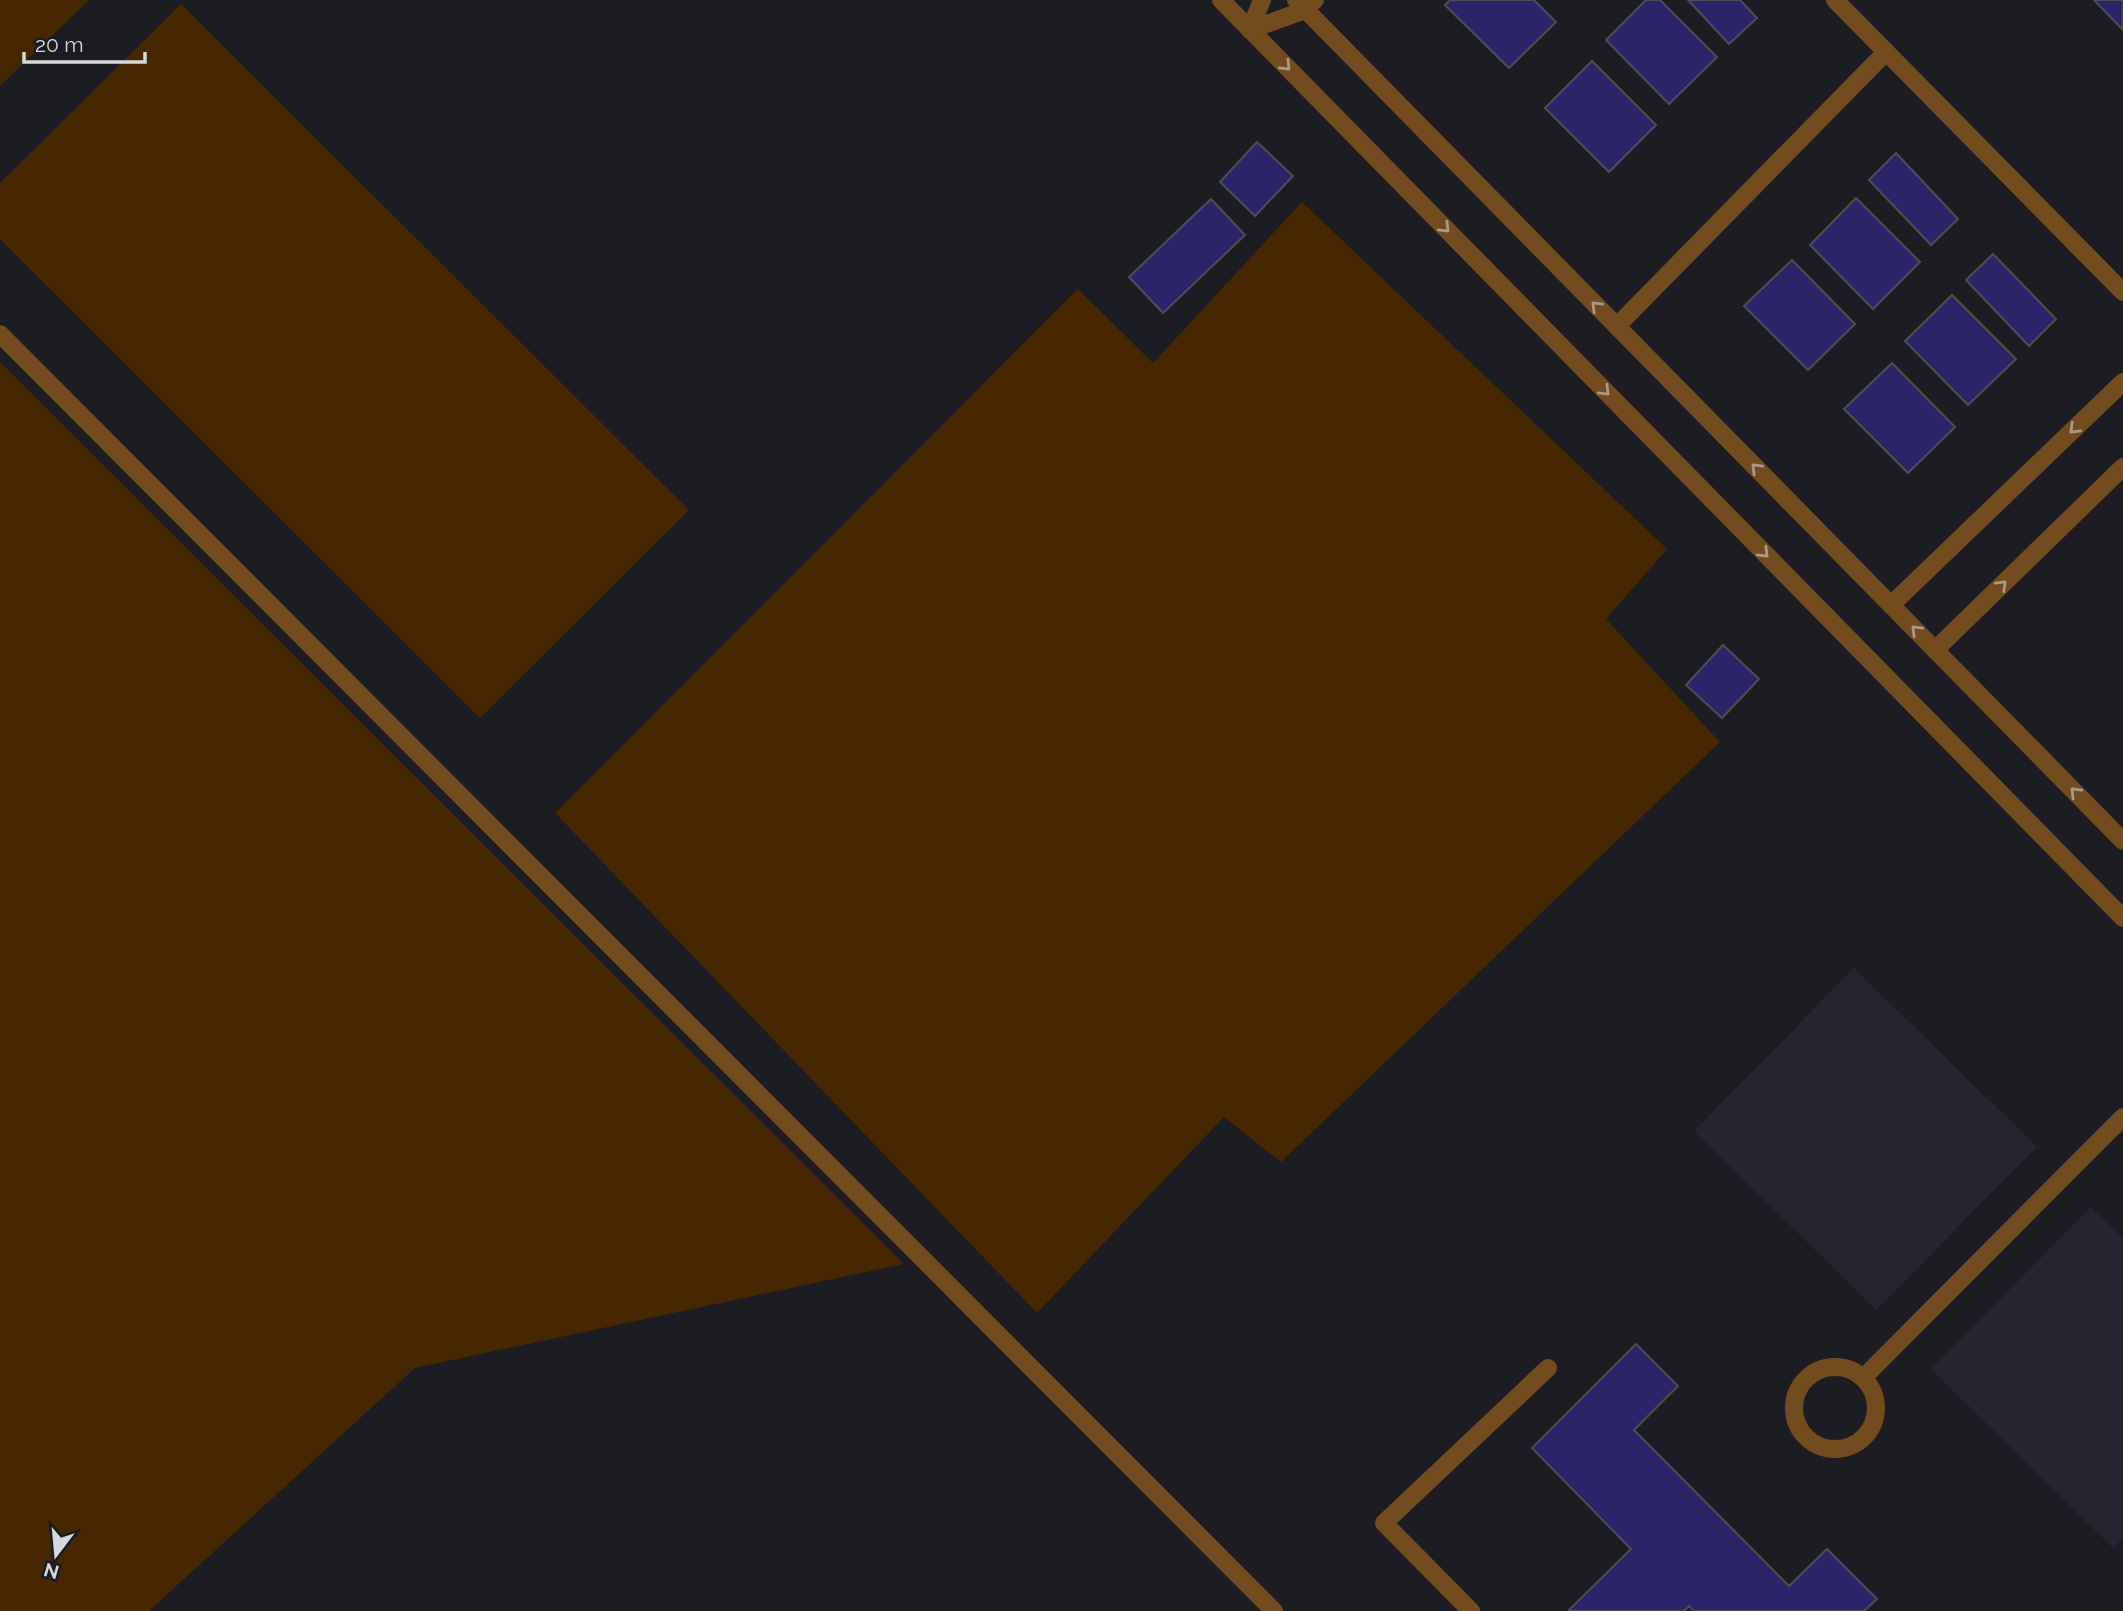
<svg xmlns="http://www.w3.org/2000/svg" width="2123" height="1611" font-family="Raleway,sans-serif">
	<rect width="100%" height="100%" fill="#1c1c23"/>
	<g fill="#242531">
		<path d="M1854,968L2037,1147L1876,1310L1694,1131Z"/>
		<path d="M2091,1207L2123,1238V1538L2113,1548L1931,1369Z"/>
	</g>
	<g fill="#462700">
		<path d="M0,0H89L0,86Z"/>
		<path d="M181,4L689,510L480,718L0,239V183Z"/>
		<path d="M1302,202L1667,549L1606,619L1720,742L1281,1162L1224,1117L1037,1313L555,813L1078,289L1153,363Z"/>
		<path d="M0,362L904,1264L415,1368L149,1611H0Z"/>
	</g>
	<g fill="#2c2468" stroke="#4d4d55" stroke-width="2">
		<path d="M1450,0H1534L1556,22L1509,68L1445,5Z"/>
		<path d="M1646,0H1660L1717,57L1669,104L1606,40Z"/>
		<path d="M1688,0H1740L1757,18L1729,44Z"/>
		<path d="M2094,0H2123V30Z"/>
		<path d="M1592,61L1656,125L1609,172L1545,108Z"/>
		<path d="M1257,142L1293,176L1255,216L1220,182Z"/>
		<path d="M1896,153L1958,219L1931,245L1869,180Z"/>
		<path d="M1856,198L1920,262L1873,309L1810,245Z"/>
		<path d="M1211,199L1245,235L1163,313L1129,277Z"/>
		<path d="M1993,254L2056,319L2029,346L1966,280Z"/>
		<path d="M1792,260L1855,324L1808,370L1744,306Z"/>
		<path d="M1952,295L2016,359L1968,405L1905,341Z"/>
		<path d="M1892,363L1955,427L1908,473L1844,409Z"/>
		<path d="M1723,645L1759,679L1722,718L1686,685Z"/>
		<path d="M1636,1344L1678,1386L1634,1430L1789,1586L1827,1549L1877,1599L1864,1611H1694L1689,1606L1684,1611H1568L1631,1549L1532,1448Z"/>
	</g>
	<g fill="none" stroke-linecap="round" stroke-linejoin="round">
		<g stroke="#724b1f" stroke-width="18">
			<path d="M1835,0L2123,292"/>
			<path d="M1617,326L1886,52"/>
			<path d="M0,334L1274,1611"/>
			<circle cx="1835" cy="1408" r="41"/>
			<path d="M1863,1378L2123,1117"/>
			<path d="M1471,1611L1384,1523L1548,1368"/>
		</g>
		<g stroke="#724b1f" stroke-width="18">
			<path d="M1221,0L2123,918"/>
			<path d="M1296,0L2123,841"/>
			<path d="M1250,30L1305,10L1315,0"/>
			<path d="M1250,30L1262,0"/>
			<path d="M1891,605L2123,382"/>
			<path d="M1935,650L2123,467"/>
		</g>
	</g>
	<defs><path id="oneway-chevron" d="M-2-3.5L2.5 0L-2 3.5" fill="none" stroke-width="1.6" stroke-linecap="round" stroke-linejoin="round" transform="scale(1.75)"/></defs>
	<g stroke="#aa9987">
		<use href="#oneway-chevron" transform="translate(1286 66) rotate(45)"/>
		<use href="#oneway-chevron" transform="translate(1445 228) rotate(45)"/>
		<use href="#oneway-chevron" transform="translate(1596 306) rotate(-135)"/>
		<use href="#oneway-chevron" transform="translate(1605 391) rotate(45)"/>
		<use href="#oneway-chevron" transform="translate(2074 429) rotate(136)"/>
		<use href="#oneway-chevron" transform="translate(1756 468) rotate(-135)"/>
		<use href="#oneway-chevron" transform="translate(1764 553) rotate(45)"/>
		<use href="#oneway-chevron" transform="translate(2002 585) rotate(-44)"/>
		<use href="#oneway-chevron" transform="translate(1916 630) rotate(-135)"/>
		<use href="#oneway-chevron" transform="translate(2075 792) rotate(-135)"/>
	</g>
	<g transform="translate(56 1555) rotate(196)" stroke="#1c1c23" stroke-width="5" paint-order="stroke">
	<path d="M0-5L12 26L0 18L-12 26Z" fill="#d7d8dc"/>
	<text y="-10" font-size="19" font-weight="bold" text-anchor="middle" fill="#d7d8dc">N</text>
	</g>
	<path d="M24 52v10h121v-10" fill="none" stroke="#d7d8dc" stroke-width="3.5"/>
	<text x="35" y="52" font-size="21" fill="#d7d8dc" stroke="#1c1c23" stroke-width="5" paint-order="stroke">20 m</text>
</svg>
